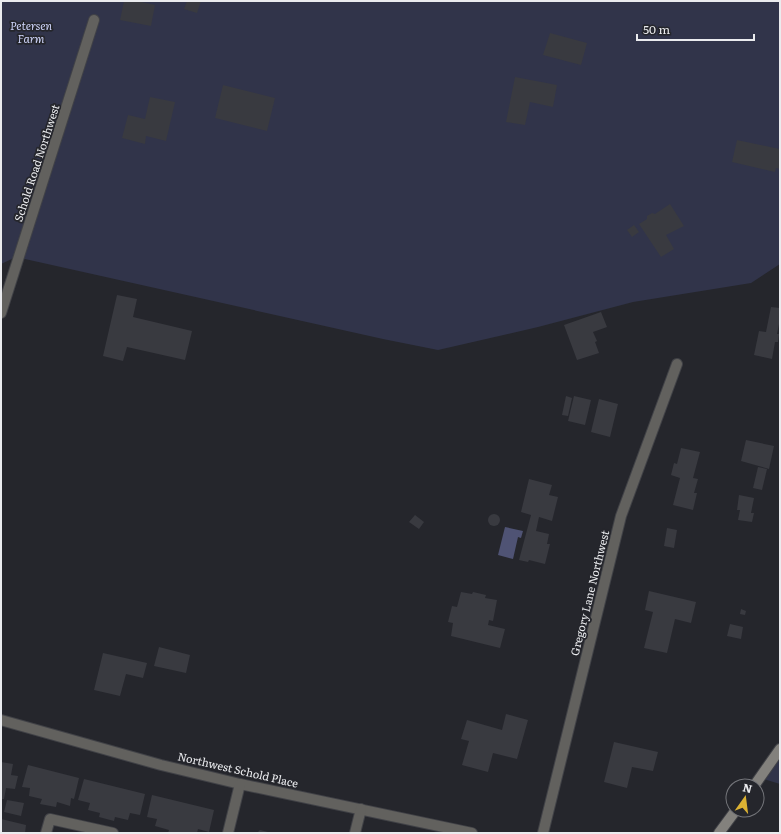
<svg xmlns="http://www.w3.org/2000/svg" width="781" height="834" font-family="Literata,serif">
	<rect width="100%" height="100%" fill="#25262c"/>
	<g fill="#31344a">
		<path d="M1,1H780V264L751,283L633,302L538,327L438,350L383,339L16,257L1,264Z"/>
		<path d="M780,749V784L760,778Z"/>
	</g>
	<path fill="#4f5374" d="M505,527L523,531L521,538L518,537L513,559L498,555Z"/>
	<g fill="#393a40">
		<path d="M124,1H137L155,5L151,26L120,20Z"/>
		<path d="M187,1H201L197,13L184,9Z"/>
		<path d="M550,33L587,43L581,65L543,55Z"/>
		<path d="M515,77L557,85L553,107L530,102L525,125L506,122Z"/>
		<path d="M223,85L275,98L267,131L215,118Z"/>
		<path d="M150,97L175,102L166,141L146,136L145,144L122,138L128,115L145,119Z"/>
		<path d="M737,140L780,149V169L776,168L775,172L732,162Z"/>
		<path d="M670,204L684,226L666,235L674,249L661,257L639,224L647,219V216L652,213L655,214Z"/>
		<path d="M634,225L639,232L632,237L627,230Z"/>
		<path d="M117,295L137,299L133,317L192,331L185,360L127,347L123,361L103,356Z"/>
		<path d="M771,307L780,308V319L777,334H779L778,342H775L772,359L754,355L759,331L766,332Z"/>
		<path d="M601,312L607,327L593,332L597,341L595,342L599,353L577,360L564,325Z"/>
		<path d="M566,396L572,398L568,416L562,415Z"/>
		<path d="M574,396L591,400L585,425L568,421Z"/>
		<path d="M599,399L618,404L610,437L591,432Z"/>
		<path d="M746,440L774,446L769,469L741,461Z"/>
		<path d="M681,448L700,452L693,478L698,479L694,493H697L693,510L673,505L680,478L671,475L674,463L677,464Z"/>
		<path d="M758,467L767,469L762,490L753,488Z"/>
		<path d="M529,479L552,485L549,495L558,497L552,521L539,517L536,531L549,534L547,544H550L545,564L529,560L528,562L519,560L531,515L521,512Z"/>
		<path d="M739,495L754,498L751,513H754L752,522L738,520L740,510H737Z"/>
		<circle cx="494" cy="520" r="6"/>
		<path d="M415,515L424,522L419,529L409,522Z"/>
		<path d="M667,528L677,530L674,548L664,546Z"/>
		<path d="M649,591L696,602L691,623L675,619L667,653L644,648L653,612L645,610Z"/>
		<path d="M461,592L472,594L473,592L486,595L485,598L497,600L493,621L489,620L488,625L505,629L500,648L451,636L453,623L448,622L452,606L457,607Z"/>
		<path d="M741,609L746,611L745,615L740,614Z"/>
		<path d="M730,624L743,627L741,639L727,636Z"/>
		<path d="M159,647L190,655L186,673L154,666Z"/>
		<path d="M103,653L147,663L143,678L126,674L120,696L94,690Z"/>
		<path d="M506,714L528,720L517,759L493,753L488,772L462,765L469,741L461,739L467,720L502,730Z"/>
		<path d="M614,742L658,752L653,771L632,767L627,788L604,782Z"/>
		<path d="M1,762L13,764L11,775L18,776L15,789L6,788L4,799H1Z"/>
		<path d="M28,765L79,778L74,799L71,798L70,806L57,802L56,807L40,804L42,799L29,796L30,788L22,787Z"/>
		<path d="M84,779L145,794L140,815L130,813L128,820L115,817L114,821L99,817L100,813L88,810L90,803L78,800Z"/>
		<path d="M152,795L214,810L209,832L198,829L197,833H168L169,830L155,826L157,819L147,817Z"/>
		<path d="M7,800L24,803L21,816L4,812Z"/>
		<path d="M1,819L26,825L25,833H1Z"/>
		<path d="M260,830L268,832V833H257Z"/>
	</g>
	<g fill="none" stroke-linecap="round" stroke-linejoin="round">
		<g stroke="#414247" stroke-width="12">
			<g id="minor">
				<path d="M1,313L94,20"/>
				<path d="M1,720L161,765L240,784L472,833"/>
				<path d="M46,833L50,819L113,833"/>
				<path d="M228,833L240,784"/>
				<path d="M355,833L361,809"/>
				<path d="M543,833L621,516L677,364"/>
			</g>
		</g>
		<g stroke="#414247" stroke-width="12">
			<g id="secondary">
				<path d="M754,786L780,749"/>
				<path d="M719,833L736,810"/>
			</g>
		</g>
		<use href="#minor" stroke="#62615e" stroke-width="10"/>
		<use href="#secondary" stroke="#83817d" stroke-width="10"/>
	</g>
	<g text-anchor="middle" stroke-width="3.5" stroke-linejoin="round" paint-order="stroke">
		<g font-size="11" font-style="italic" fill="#cfd5fa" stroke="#25262c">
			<text x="31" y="30">Petersen<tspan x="31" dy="13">Farm</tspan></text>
		</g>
		<g font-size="11" fill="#eaebee" stroke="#25262c">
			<text transform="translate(37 163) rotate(-72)" y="4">Schold Road Northwest</text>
			<text transform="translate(590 593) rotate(-76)" y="4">Gregory Lane Northwest</text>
			<text transform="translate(238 770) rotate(13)" y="4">Northwest Schold Place</text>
		</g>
	</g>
	<rect width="781" height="834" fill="none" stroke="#eaebee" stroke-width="4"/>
	<g transform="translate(745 798) rotate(14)"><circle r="19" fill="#25262c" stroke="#74757a"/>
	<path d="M0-3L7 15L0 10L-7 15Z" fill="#dcb233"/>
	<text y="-6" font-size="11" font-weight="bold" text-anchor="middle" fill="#eaebee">N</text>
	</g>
	<path d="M637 34v6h117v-6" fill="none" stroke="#eaebee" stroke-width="2"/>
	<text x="643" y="34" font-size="12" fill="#eaebee" stroke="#25262c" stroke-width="3" paint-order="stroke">50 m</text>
</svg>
